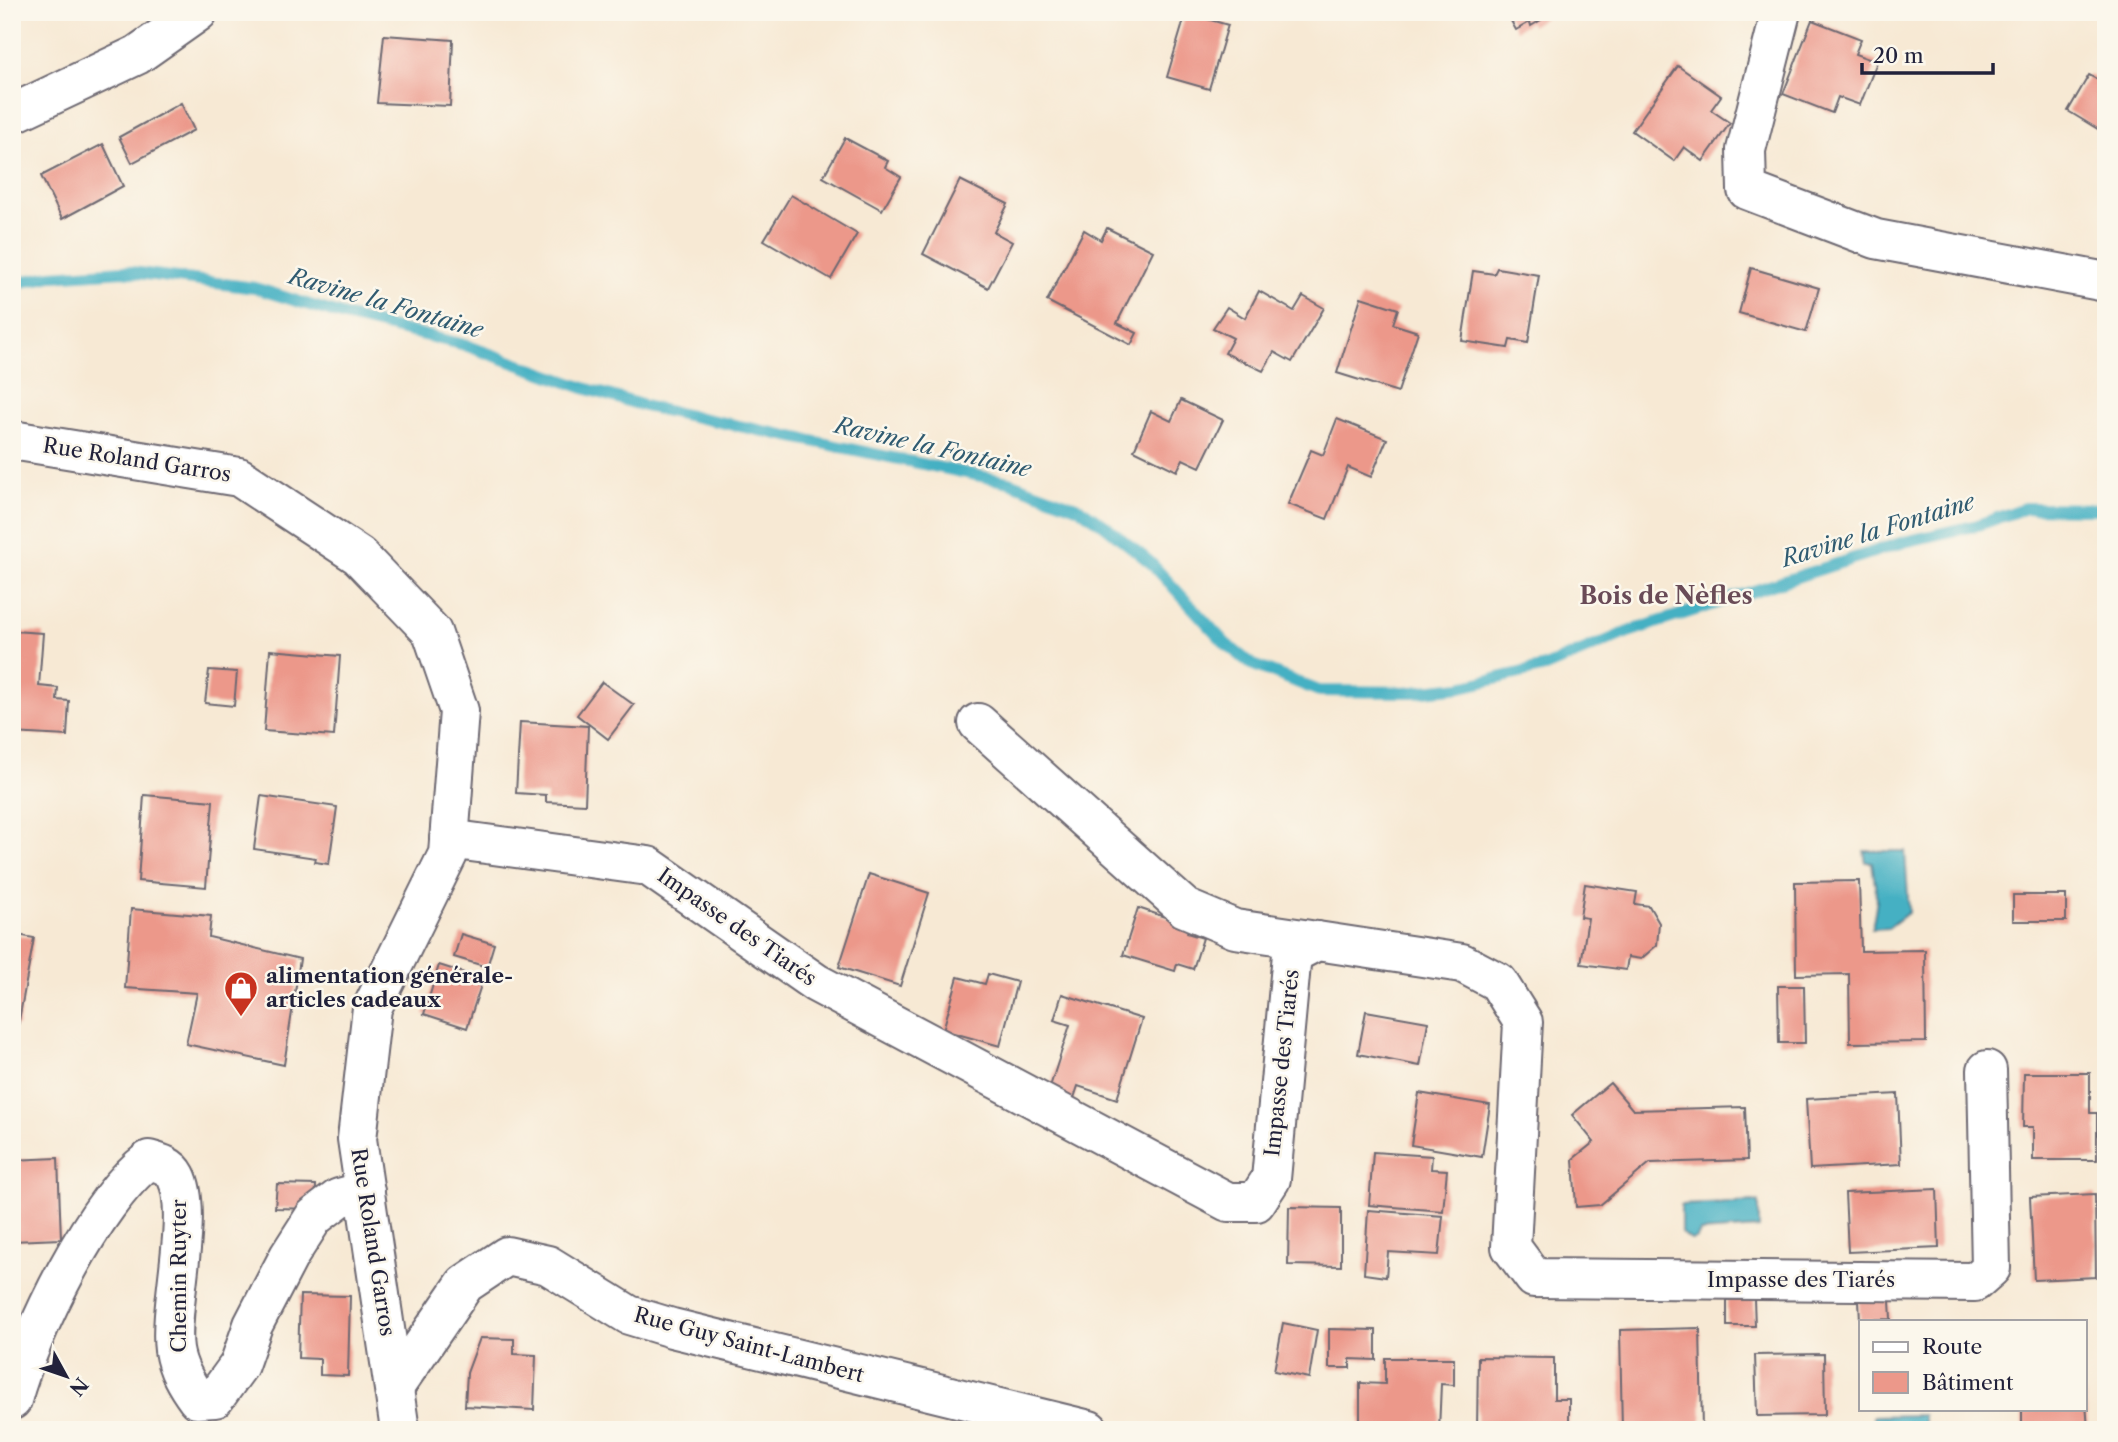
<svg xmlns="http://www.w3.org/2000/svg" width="2118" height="1442" font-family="'Libre Caslon Text',serif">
	<rect width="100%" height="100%" fill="#fbf7ec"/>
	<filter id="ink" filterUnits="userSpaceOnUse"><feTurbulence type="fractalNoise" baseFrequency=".0143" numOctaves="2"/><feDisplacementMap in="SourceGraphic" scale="14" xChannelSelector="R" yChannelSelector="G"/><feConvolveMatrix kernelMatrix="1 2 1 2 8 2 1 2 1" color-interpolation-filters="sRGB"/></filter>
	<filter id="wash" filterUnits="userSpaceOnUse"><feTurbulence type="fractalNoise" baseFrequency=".00686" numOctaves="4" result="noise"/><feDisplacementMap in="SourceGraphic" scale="28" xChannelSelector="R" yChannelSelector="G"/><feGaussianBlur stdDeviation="1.57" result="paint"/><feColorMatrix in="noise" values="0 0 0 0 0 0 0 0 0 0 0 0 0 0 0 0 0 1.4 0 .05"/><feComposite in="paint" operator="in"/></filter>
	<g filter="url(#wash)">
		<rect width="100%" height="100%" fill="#f7e9d4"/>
		<g fill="#45b0c3" stroke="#34697f" stroke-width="2">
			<path d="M1864,851H1905L1909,912L1888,928L1872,929L1877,900L1872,862H1866Z"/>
			<path d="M1759,1202V1228L1700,1232L1697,1238L1691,1240L1681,1233V1205Z"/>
			<path d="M1924,1415V1430H1873V1416Z"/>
		</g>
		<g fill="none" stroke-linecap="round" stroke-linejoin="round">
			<path stroke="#45b0c3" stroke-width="12" d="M12,284L51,276L123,271L255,288L348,317L465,345L584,388L648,407L1009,482L1079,508L1104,525L1151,563L1226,644L1251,664L1319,691L1414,692L1461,687L1545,667L1628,632L1904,542L1978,525L2025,508L2106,509"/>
		</g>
		<g id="blocks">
			<g fill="#ec988a">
				<path d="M1506,12H1554L1531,26L1530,22L1516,30Z"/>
				<path d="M1186,13L1228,25L1209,89L1167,77Z"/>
				<path d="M1812,20L1861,39L1855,54L1877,62L1860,105L1838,97L1832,113L1783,94Z"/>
				<path d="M384,35L453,40L450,106L377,103Z"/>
				<path d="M1678,66L1721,96L1711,110L1730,123L1703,161L1684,147L1674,161L1632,131Z"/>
				<path d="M2089,75L2106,84V134L2068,111Z"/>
				<path d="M181,103L194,130L132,163L119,137Z"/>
				<path d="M845,138L888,161L885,167L901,177L882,210L823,177Z"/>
				<path d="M103,144L123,186L62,219L41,176Z"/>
				<path d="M960,180L1008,204L994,232L1012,242L988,288L923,254Z"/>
				<path d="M791,195L857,234L831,279L764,240Z"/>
				<path d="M1107,228L1153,251L1117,323L1137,333L1131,345L1047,301L1084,230L1101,240Z"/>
				<path d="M1497,268L1539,275L1528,343L1510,340L1508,348L1462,341L1473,271L1494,274Z"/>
				<path d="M1751,268L1819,288L1806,332L1739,313Z"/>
				<path d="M1259,291L1294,311L1303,296L1324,308L1292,362L1274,352L1263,371L1225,353L1233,338L1213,328L1227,307L1245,318Z"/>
				<path d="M1361,297L1398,309L1393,324L1418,332L1398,392L1337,373Z"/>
				<path d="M1181,400L1223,420L1200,467L1183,459L1177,471L1134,450L1151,411L1171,421Z"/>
				<path d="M1337,419L1387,439L1371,477L1348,467L1327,519L1288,504L1311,450L1323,455Z"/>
				<path d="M12,631L43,633L39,686L58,688L57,700L69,701L67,736L12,733Z"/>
				<path d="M270,650L340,656L334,736L264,731Z"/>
				<path d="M209,670L237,672L234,706L205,703Z"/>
				<path d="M602,682L634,705L608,739L577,715Z"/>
				<path d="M520,722L588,726L585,804L546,802V795L516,793Z"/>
				<path d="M144,795L213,801L206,887L138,881Z"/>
				<path d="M261,796L337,807L329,864L315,862L316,858L254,849Z"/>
				<path d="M869,874L929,893L900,986L839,967Z"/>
				<path d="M1859,881L1861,951L1925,950L1926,1042L1850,1043L1849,974L1796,975L1795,882Z"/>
				<path d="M1585,884L1637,892L1635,904L1649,906L1659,923L1657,945L1641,959L1628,957L1626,970L1581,964L1588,918L1580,917Z"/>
				<rect x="2013" y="895" width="53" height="26"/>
				<path d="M1138,908L1189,925L1187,933L1203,938L1193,969L1177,964L1175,971L1123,955Z"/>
				<path d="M131,909L211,916L209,937L300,959L284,1065L186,1044L197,993L125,988Z"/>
				<path d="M12,934L34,938L18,1026L12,1025Z"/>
				<path d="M461,934L494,944L487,967L454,957Z"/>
				<path d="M439,965L483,979L467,1028L424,1014Z"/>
				<path d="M988,974L1017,982L1000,1046L943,1030L958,977L985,984Z"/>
				<path d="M1778,986H1804L1805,1043H1779Z"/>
				<path d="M1062,994L1142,1019L1117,1099L1078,1086L1072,1104L1047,1096L1070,1025L1054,1020Z"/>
				<path d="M1366,1011L1428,1022L1420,1066L1358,1054Z"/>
				<path d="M2024,1073H2090V1113H2097V1160H2033V1127H2023Z"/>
				<path d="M1610,1083L1633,1110L1745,1107L1747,1160L1650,1163L1600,1205L1576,1207L1573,1159L1594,1142L1572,1115Z"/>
				<path d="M1419,1093L1490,1105L1482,1157L1411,1145Z"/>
				<path d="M1898,1094L1901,1164L1810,1169L1806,1099Z"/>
				<path d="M1373,1152L1432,1156L1431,1169L1447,1170L1443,1211L1369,1205Z"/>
				<path d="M58,1158L61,1239L12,1241V1160Z"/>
				<path d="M277,1184L316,1185L315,1209L275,1208Z"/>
				<path d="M1937,1189L1939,1248L1848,1252L1845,1193Z"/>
				<path d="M2095,1194L2096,1277L2034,1280L2030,1197Z"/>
				<path d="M1289,1207L1341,1208V1266L1288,1265Z"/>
				<path d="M1368,1210L1443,1216L1439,1255L1388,1252L1386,1277L1364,1274Z"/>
				<path d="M300,1295L350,1296L348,1376L320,1375V1359L298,1358Z"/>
				<path d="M1754,1299L1755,1326H1727V1300Z"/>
				<path d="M1859,1301H1890L1891,1319L1860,1320Z"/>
				<path d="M1283,1323L1317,1330L1309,1378L1274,1371Z"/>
				<path d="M1700,1328L1702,1430H1622L1620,1330Z"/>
				<path d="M1329,1329L1376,1330V1360L1350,1359V1368H1329Z"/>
				<path d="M480,1338L514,1339V1354L536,1355L534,1410L465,1406L467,1373Z"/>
				<path d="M1824,1354L1825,1415L1757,1416L1755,1355Z"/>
				<path d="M1478,1357L1554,1358V1399H1569V1430H1477Z"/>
				<path d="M1385,1358H1454V1385L1441,1384L1439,1430H1360V1383L1385,1384Z"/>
				<path d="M2085,1389L2088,1430H2022V1409H2085Z"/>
				<path d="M500,1426L522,1428V1430H499Z"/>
			</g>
		</g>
	</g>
	<g filter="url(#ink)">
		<use href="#blocks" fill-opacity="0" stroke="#6d6871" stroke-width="2"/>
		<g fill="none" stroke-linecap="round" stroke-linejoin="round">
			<g stroke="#6d6871" stroke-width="42">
				<g id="minor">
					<path d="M1781,12L1746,150L1747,190L1876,239L2106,282"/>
					<path d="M978,723L1185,908L1235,929L1317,941"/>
					<path d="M449,839L648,866L816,983L1228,1202H1256L1271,1179L1292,954L1317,941L1462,963L1498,982L1523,1022L1511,1247L1534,1278L1975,1282L1991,1268L1987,1070"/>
					<path d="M395,1386L465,1284L507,1256L548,1265L629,1315L672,1328L1089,1430"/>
					<path d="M12,1400C30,1333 94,1201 149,1160C160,1163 171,1166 176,1176C195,1213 168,1307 174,1350C177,1369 186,1384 197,1399L215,1398L239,1365L253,1325L289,1256L314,1217L339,1198L365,1191"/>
				</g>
			</g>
			<g stroke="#6d6871" stroke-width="42">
				<g id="major">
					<path d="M12,114L137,55L198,12"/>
					<path d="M12,440L239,477L359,556L432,632L459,711L448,854L372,1008L357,1139L400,1430"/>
				</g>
			</g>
			<use href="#minor" stroke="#fff" stroke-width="38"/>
			<use href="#major" stroke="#fff" stroke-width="38"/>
		</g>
	</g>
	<defs>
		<g id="shop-pin" transform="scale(1.75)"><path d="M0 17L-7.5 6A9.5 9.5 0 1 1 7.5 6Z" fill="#c8321e" stroke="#fbf7ec"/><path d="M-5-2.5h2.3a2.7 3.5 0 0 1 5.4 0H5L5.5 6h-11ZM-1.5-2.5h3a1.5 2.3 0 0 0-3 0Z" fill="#fff"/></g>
	</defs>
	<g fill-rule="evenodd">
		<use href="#shop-pin" x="241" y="988"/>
	</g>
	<g text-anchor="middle" stroke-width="5" stroke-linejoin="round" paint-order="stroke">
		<g font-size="21" fill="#22223b" stroke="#fbf7ec">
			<text transform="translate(137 460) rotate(9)" y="7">Rue Roland Garros</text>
			<text transform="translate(737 927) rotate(35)" y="7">Impasse des Tiarés</text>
			<text transform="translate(1282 1063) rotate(-84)" y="7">Impasse des Tiarés</text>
			<text transform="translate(373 1242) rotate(81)" y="7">Rue Roland Garros</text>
			<text transform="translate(179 1276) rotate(-90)" y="7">Chemin Ruyter</text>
			<text x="1801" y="1287">Impasse des Tiarés</text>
			<text transform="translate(749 1345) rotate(15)" y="7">Rue Guy Saint-Lambert</text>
		</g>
		<g font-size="21" font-weight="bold" fill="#22223b" stroke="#fbf7ec" text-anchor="start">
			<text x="266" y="983">alimentation générale-<tspan x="266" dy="24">articles cadeaux</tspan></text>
		</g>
		<g font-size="23" font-style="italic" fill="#305b71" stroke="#fbf7ec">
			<text transform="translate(386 303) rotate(16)" y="8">Ravine la Fontaine</text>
			<text transform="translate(933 447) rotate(13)" y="8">Ravine la Fontaine</text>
			<text transform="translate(1878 530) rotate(-17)" y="8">Ravine la Fontaine</text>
		</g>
		<g font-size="24" font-weight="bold" fill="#694b57" stroke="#fbf7ec">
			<text x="1666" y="604">Bois de Nèfles</text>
		</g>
	</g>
	<rect width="2118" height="1442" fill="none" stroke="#fbf7ec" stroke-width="42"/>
	<rect x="1859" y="1320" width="228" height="91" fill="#fbf7ec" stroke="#a4a2a5" stroke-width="2"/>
	<rect x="1873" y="1342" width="35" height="10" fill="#ffffff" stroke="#a4a2a5" stroke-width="2"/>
	<text x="1922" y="1354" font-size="21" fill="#22223b">Route</text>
	<rect x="1873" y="1372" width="35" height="21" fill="#ec988a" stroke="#a4a2a5" stroke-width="2"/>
	<text x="1922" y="1390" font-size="21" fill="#22223b">Bâtiment</text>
	<g transform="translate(66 1376) rotate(130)" stroke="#fbf7ec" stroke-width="5" paint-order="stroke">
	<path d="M0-5L12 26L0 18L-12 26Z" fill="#22223b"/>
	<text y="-10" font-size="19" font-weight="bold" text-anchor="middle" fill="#22223b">N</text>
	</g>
	<path d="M1862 63v10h131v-10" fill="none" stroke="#22223b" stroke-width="3.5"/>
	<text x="1873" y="63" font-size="21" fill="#22223b" stroke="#fbf7ec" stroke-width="5" paint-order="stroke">20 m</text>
</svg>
